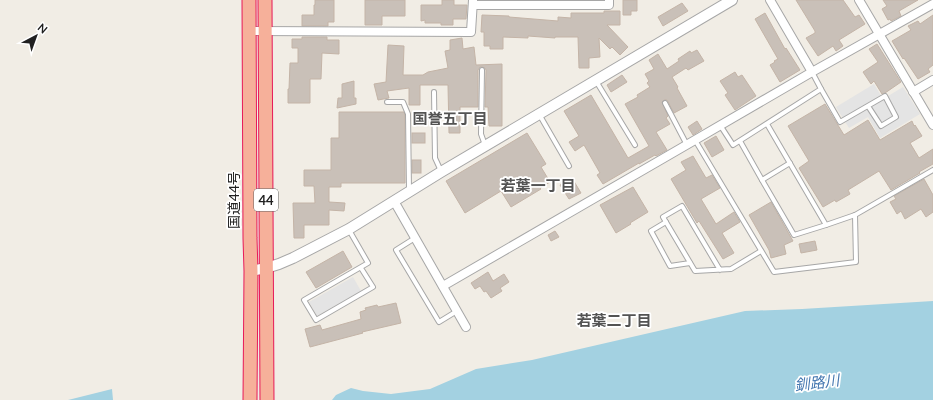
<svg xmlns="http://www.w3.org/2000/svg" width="933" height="400" font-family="Lato,'Noto Sans JP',sans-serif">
	<rect width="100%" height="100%" fill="#f1ede5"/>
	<g fill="#e4e4e4">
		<path d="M874,84L883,99L903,87L920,114L880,138L868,117L849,128L836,107Z"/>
		<path d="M353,277L361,291L317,316L309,302Z"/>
	</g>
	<g fill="#a3d1e1">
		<path d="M933,301V400H332L336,395L351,388L363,391L391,394L430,389L476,369L532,360L745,311L802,309Z"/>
		<path d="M112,389L113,400H68Z"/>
	</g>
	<g fill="#c9c0b8" stroke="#c4b4a7">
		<path d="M315,0H334V22H328V26H302V15H314V5H315Z"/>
		<path d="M365,0H405V16H382V25H365Z"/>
		<path d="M442,0H454V5H467L466,19H453V25H441V23H425V20L421,21V5H442Z"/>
		<path d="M623,0H637V11H631V15H623Z"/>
		<path d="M796,0H843L855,17L859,15L865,24L839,40L843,46L836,51L833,46L818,56L806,38L815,33V31Z"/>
		<path d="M883,0H918L899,11L901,16L891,21L890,19L888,20L882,9L887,6Z"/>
		<path d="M682,3L688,11L663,26L658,17Z"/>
		<path d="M604,11H620V25H607L628,47L620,55L612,47L610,49L599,38L600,57L589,58V68H579L578,37H555V38L528,36V38L503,37V49H490V46H484V32H481L482,15L509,16V17L558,21V17L571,18V13H604Z"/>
		<path d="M765,13L785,49L786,48L800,70L780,82L770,65L775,62L774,61L778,59L755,19Z"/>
		<path d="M933,15V65L928,69L930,72L918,79L904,58L903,59L892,41L911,30L908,26L918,21L920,24Z"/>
		<path d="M302,37H327V40H339V54L322,53L321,79H310V103H288V89H289L290,63H298V48H292V39H302Z"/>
		<path d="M462,38L463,49L474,47L476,65L502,64V126H489L488,107H485L486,70L485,68L482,67H480L478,70V107H460V133H449L448,85H420V105H409V88L387,91L389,98L378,100L374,84L386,82L388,45L404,46L403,75H423L428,72L448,68L445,51L450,50V40Z"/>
		<path d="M877,44L901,82L885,93L882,94L874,81L871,84L863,72L878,62L869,49Z"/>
		<path d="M697,50L704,61L688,70L686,68L672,77L678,87L677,88L687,106L674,113L667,100H664L662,102L668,116L666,118L670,124L656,132L667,150L656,156L655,155L639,164V163L603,184L597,175L600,173L584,145L575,151L569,142L579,136L564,111L591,95L628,158L649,146L625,104L638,97L637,95L650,87L647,83L649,81L645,74L654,69L649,60L658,54L667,69L679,61L678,59L690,51L691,53Z"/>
		<path d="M735,72L738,77L742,75L756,96L735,110L725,95L728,93L720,81Z"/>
		<path d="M622,75L627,82L611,92L607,85Z"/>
		<path d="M354,81V98H356V104L337,108L338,98H342V84Z"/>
		<path d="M825,104L844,135L868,120L880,140L912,121L914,126L915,125L922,136L910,143L919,158L933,149V164L919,172L920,173L891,190L879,171L848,190L850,194L836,202L835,200L823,207L799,168L809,161L788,126Z"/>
		<path d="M339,112H404L405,115V183H341V187H329V202L345,203L344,211L329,210V225H304V238H294L293,203H315L314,186H304V170H331V138H339Z"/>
		<path d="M697,121L702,129L693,135L688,127Z"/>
		<rect x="412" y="133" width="13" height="10"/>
		<path d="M527,133L546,164L541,167L550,182L540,188L541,189L511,207L501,191L465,213L446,181Z"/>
		<path d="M716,136L724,150L712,157L704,143Z"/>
		<path d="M693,156L706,178L712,175L720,188L701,199L716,224L734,212L740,222L722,233L734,253L723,259L699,221L697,223L671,179L686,170L681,162Z"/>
		<rect x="412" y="160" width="9" height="13"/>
		<path d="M572,178L581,193L569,199L560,185Z"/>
		<path d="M924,179L933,195V212L926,217L921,209L905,219L901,211L897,214L890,202L896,199L894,196Z"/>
		<path d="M633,187L648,212L630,223L631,224L616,233L600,205Z"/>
		<path d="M771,202L793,241L784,245L786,254L771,258L769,250L749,215Z"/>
		<path d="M555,231L559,237L551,241L548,235Z"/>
		<path d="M815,241L817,250L801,253L799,244Z"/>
		<path d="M343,251L352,267L316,288L306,272Z"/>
		<path d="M488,272L493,281L504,274L509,282L500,288L502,291L491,298L486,291L484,292L480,286L475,289L471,283Z"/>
		<path d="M396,303L401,323L362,332L363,333L310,347L305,329L320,325L322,330L361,319L360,312L366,310L365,308L377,305L378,307Z"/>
	</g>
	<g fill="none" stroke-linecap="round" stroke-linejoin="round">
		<g stroke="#a7a7a7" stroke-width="6">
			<g id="service">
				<path d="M482,70L481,134L485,145"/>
				<path d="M596,81L635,145"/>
				<path d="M821,89L840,122L885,96L896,117L881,126L868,106"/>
				<path d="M434,92L435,158L441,171"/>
				<path d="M387,102H403L408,114L409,190"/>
				<path d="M665,103L687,145"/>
				<path d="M539,114L569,166"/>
				<path d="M767,124L826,225L855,215L933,170"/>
				<path d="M720,125L733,145L821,89L812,72"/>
				<path d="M695,140L774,272L856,262L855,215"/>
				<path d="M740,141L762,180"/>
				<path d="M790,163L762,180L794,235L826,225"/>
				<path d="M666,222L651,231L670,266L690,263"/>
				<path d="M349,230L368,263L304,300L316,320L373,287L361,268"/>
				<path d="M415,238L396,250L439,322L457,311"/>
				<path d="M720,270L682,206L663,217L695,271L731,269L761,251"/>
			</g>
		</g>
		<g stroke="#a7a7a7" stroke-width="10">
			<g id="minor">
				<path d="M770,0L812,72"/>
				<path d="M859,0L933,125"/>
				<path d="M473,5H609V0"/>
				<path d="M250,31L471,32L473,0"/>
				<path d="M913,92L933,80"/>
				<path d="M394,201L466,327"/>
				<path d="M443,286L695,140L812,72L933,4"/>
			</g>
		</g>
		<g stroke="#a7a7a7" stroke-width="12">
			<path id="tertiary" d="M251,271L266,268L279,264L293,258L349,229L441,172L732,0"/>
		</g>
		<g stroke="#e71a59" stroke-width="15">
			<g id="trunk">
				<path d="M249,0L250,238L251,271L250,400"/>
				<path d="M265,0L267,400"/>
			</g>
		</g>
		<use href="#service" stroke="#fff" stroke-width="4"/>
		<use href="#minor" stroke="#fff" stroke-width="8"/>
		<use href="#tertiary" stroke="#fff" stroke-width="10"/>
		<use href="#trunk" stroke="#f6b09a" stroke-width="13"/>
	</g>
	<g text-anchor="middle" stroke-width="3.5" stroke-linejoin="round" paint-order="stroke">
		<rect fill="#fff" stroke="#636363" stroke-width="1" x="254" y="189" width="24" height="22" rx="3"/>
		<g font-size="13" font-weight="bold" fill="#202020">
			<text x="266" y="205">44</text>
		</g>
		<g font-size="14" fill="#202020" stroke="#fff">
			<text transform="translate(234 200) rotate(-90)" y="5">国道44号</text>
		</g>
		<g font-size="15" font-weight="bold" fill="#535353" stroke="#fff">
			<text x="450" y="124">国誉五丁目</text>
			<text x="538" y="191">若葉一丁目</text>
			<text x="614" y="326">若葉二丁目</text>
		</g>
		<g font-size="15" font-style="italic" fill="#4275af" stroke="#fff">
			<text transform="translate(817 383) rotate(-7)" y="5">釧路川</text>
		</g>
	</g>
	<g transform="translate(36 36) rotate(41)" stroke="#ffffff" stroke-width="3" paint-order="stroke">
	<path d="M0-3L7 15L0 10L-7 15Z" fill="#202020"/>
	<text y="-6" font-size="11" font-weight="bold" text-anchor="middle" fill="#202020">N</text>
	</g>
</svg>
